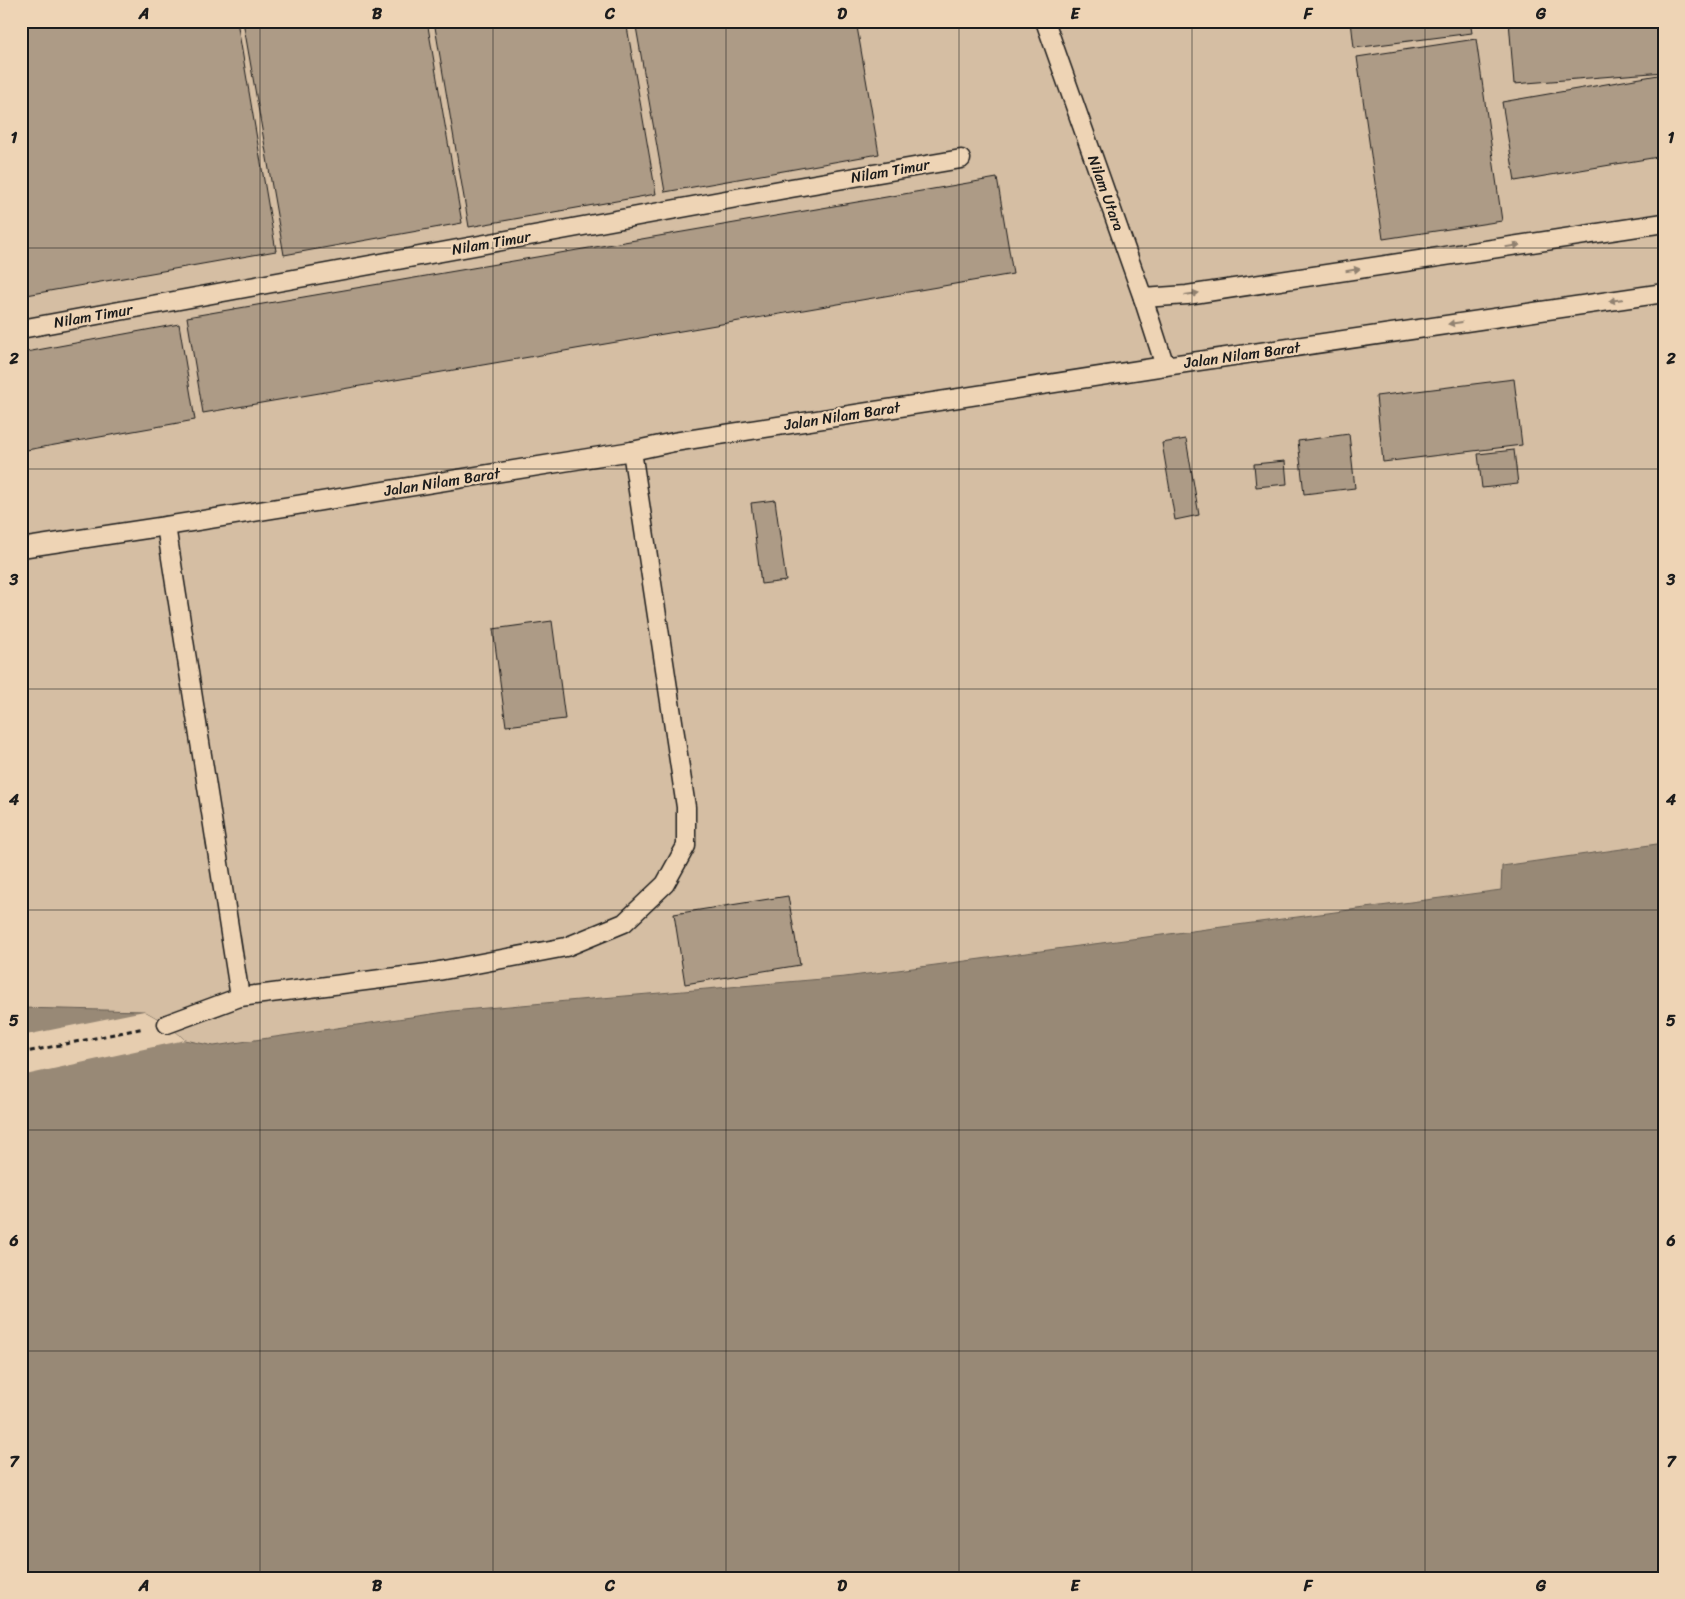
<svg xmlns="http://www.w3.org/2000/svg" width="1685" height="1599" font-family="Sriracha,sans-serif">
	<rect width="100%" height="100%" fill="#e6cdaf"/>
	<filter id="ink" filterUnits="userSpaceOnUse"><feTurbulence type="fractalNoise" baseFrequency=".02" numOctaves="2"/><feDisplacementMap in="SourceGraphic" scale="10" xChannelSelector="R" yChannelSelector="G"/><feConvolveMatrix kernelMatrix="1 2 1 2 8 2 1 2 1" color-interpolation-filters="sRGB"/></filter>
	<g filter="url(#ink)">
		<path fill="#d5bea3" d="M21,21H1664V843L1502,866L1501,890L845,977L452,1011L214,1046L185,1040L167,1024L144,1011L21,1008Z"/>
		<path fill="#988976" stroke="#665d52" d="M1664,843V1578H21V1008L144,1011L167,1024L185,1040L214,1046L452,1011L845,977L1501,890L1502,866Z"/>
		<path fill="#e6cdaf" d="M144,1011L167,1024L185,1040L21,1076V1036Z"/>
		<g fill="#ad9b86" stroke="#1c1c1c">
			<path d="M21,21H237L276,251L21,296Z"/>
			<path d="M243,21H427L462,223L284,255Z"/>
			<path d="M434,21H626L656,194L469,227Z"/>
			<path d="M635,21H856L879,154L665,192Z"/>
			<path d="M1351,21H1470L1472,33L1354,48Z"/>
			<path d="M1509,21H1663L1664,72L1514,84Z"/>
			<path d="M1476,39L1502,221L1383,239L1357,57Z"/>
			<path d="M1664,74V156L1515,181L1502,102Z"/>
			<path d="M997,178L1013,274L203,413L187,317Z"/>
			<path d="M179,324L195,420L21,451V353Z"/>
			<path d="M1514,379L1522,445L1383,462L1376,396Z"/>
			<path d="M1349,434L1355,488L1304,494L1298,441Z"/>
			<path d="M1186,439L1199,515L1175,520L1162,443Z"/>
			<path d="M1514,450L1518,484L1482,488L1478,454Z"/>
			<path d="M1285,461L1287,484L1256,487L1254,464Z"/>
			<path d="M775,500L786,581L761,584L751,503Z"/>
			<path d="M552,621L565,719L506,726L493,629Z"/>
			<path d="M788,896L800,965L685,984L674,914Z"/>
		</g>
		<g fill="none" stroke-linecap="round" stroke-linejoin="round">
			<g stroke="#1c1c1c" stroke-width="21">
				<g id="lane">
					<path d="M1045,21L1143,298L1165,366"/>
					<path d="M1143,298L1187,295L1664,223"/>
					<path d="M21,329L791,188L961,159"/>
					<path d="M166,526L240,997"/>
					<path d="M21,548L166,526L632,451L674,442L1165,366L1664,293"/>
					<path d="M167,1024L240,997L428,973L566,947L624,923L665,884L686,846V807L632,451"/>
				</g>
			</g>
			<path stroke="#1c1c1c" stroke-width="3" stroke-dasharray="5 4" stroke-linecap="butt" d="M21,1053L144,1028"/>
			<use href="#lane" stroke="#eed4b5" stroke-width="18"/>
		</g>
		<defs><path id="oneway-solid" d="M-6-.8H1V-3.2L6.5 0L1 3.2V.8H-6Z" transform="scale(1.25)"/></defs>
		<g fill="#908170">
			<use href="#oneway-solid" transform="translate(1513 246) rotate(-9)"/>
			<use href="#oneway-solid" transform="translate(1353 270) rotate(-9)"/>
			<use href="#oneway-solid" transform="translate(1192 294) rotate(-8)"/>
			<use href="#oneway-solid" transform="translate(1616 300) rotate(172)"/>
			<use href="#oneway-solid" transform="translate(1455 323) rotate(172)"/>
		</g>
	</g>
	<path fill="none" stroke="#1c1c1c" stroke-width="1" stroke-opacity="0.55" d="M260,21V1578M493,21V1578M726,21V1578M959,21V1578M1192,21V1578M1425,21V1578M21,248H1664M21,469H1664M21,689H1664M21,910H1664M21,1130H1664M21,1351H1664"/>
	<g text-anchor="middle" stroke-width="4.5" stroke-linejoin="round" paint-order="stroke">
		<g font-size="15" fill="#1c1c1c" stroke="#eed4b5">
			<text transform="translate(890 171) rotate(-10)" y="5">Nilam Timur</text>
			<text transform="translate(1106 193) rotate(70)" y="5">Nilam Utara</text>
			<text transform="translate(491 243) rotate(-10)" y="5">Nilam Timur</text>
			<text transform="translate(93 316) rotate(-10)" y="5">Nilam Timur</text>
			<text transform="translate(1242 355) rotate(-8)" y="5">Jalan Nilam Barat</text>
			<text transform="translate(842 416) rotate(-9)" y="5">Jalan Nilam Barat</text>
			<text transform="translate(442 482) rotate(-9)" y="5">Jalan Nilam Barat</text>
		</g>
	</g>
	<rect width="1685" height="1599" fill="none" stroke="#eed4b5" stroke-width="55"/>
	<rect x="28" y="28" width="1630" height="1544" fill="none" stroke="#1c1c1c" stroke-width="2"/>
	<g font-size="16" text-anchor="middle" font-weight="bold" fill="#1c1c1c">
		<text x="144" y="19">A</text>
		<text x="377" y="19">B</text>
		<text x="610" y="19">C</text>
		<text x="842" y="19">D</text>
		<text x="1075" y="19">E</text>
		<text x="1308" y="19">F</text>
		<text x="1541" y="19">G</text>
		<text x="14" y="143">1</text>
		<text x="1671" y="143">1</text>
		<text x="14" y="364">2</text>
		<text x="1671" y="364">2</text>
		<text x="14" y="585">3</text>
		<text x="1671" y="585">3</text>
		<text x="14" y="805">4</text>
		<text x="1671" y="805">4</text>
		<text x="14" y="1026">5</text>
		<text x="1671" y="1026">5</text>
		<text x="14" y="1246">6</text>
		<text x="1671" y="1246">6</text>
		<text x="14" y="1467">7</text>
		<text x="1671" y="1467">7</text>
		<text x="144" y="1591">A</text>
		<text x="377" y="1591">B</text>
		<text x="610" y="1591">C</text>
		<text x="842" y="1591">D</text>
		<text x="1075" y="1591">E</text>
		<text x="1308" y="1591">F</text>
		<text x="1541" y="1591">G</text>
	</g>
</svg>
